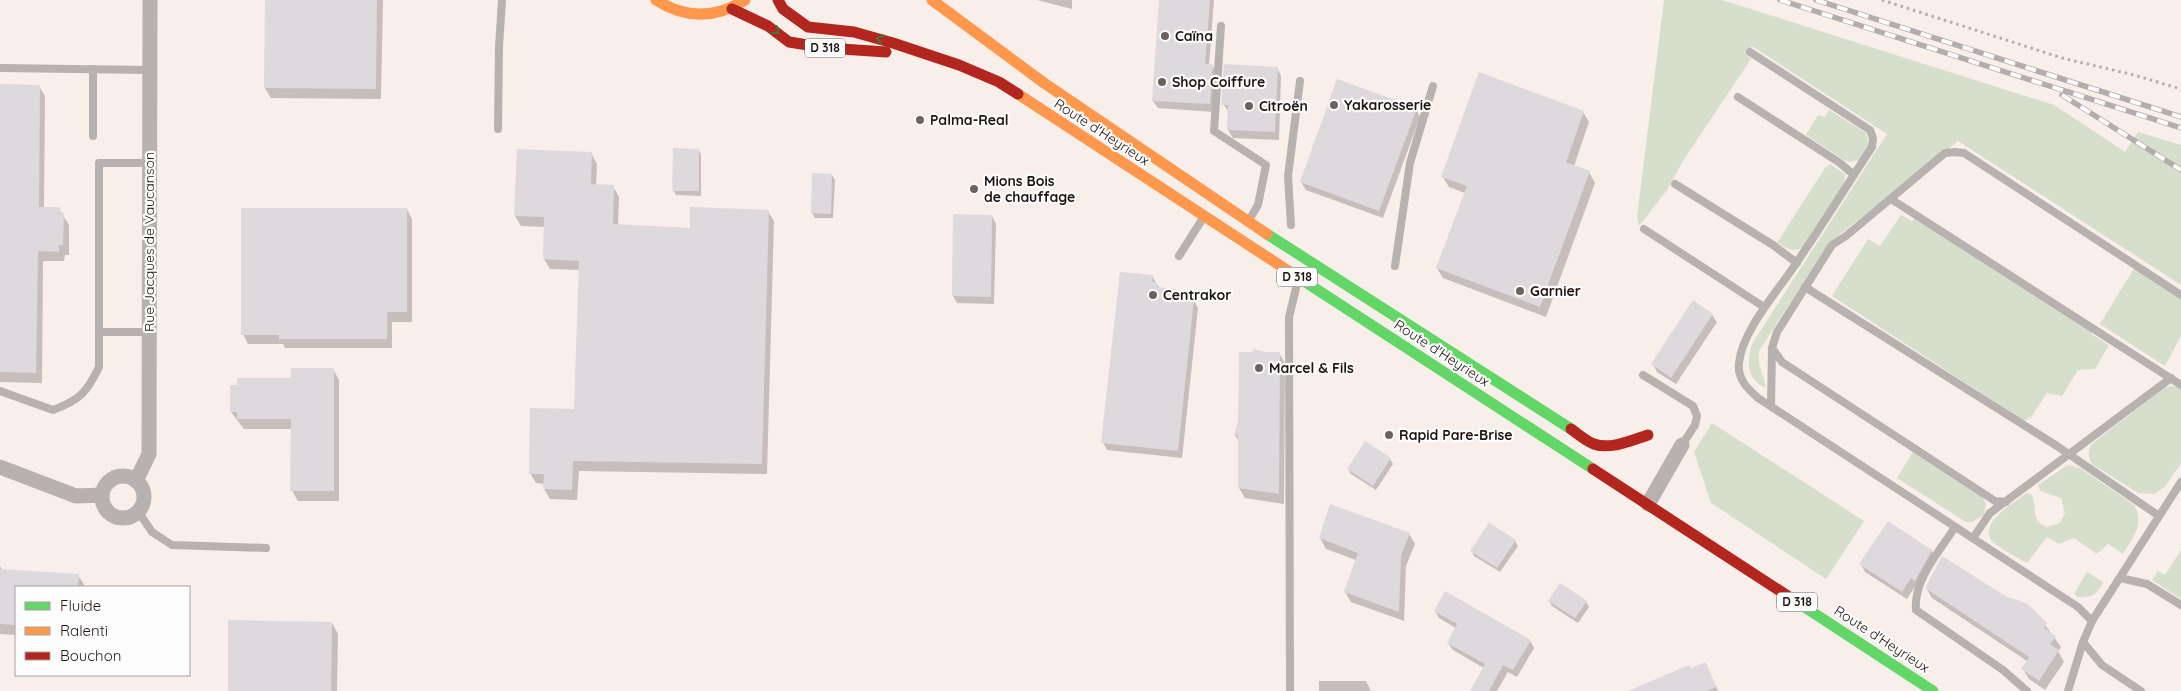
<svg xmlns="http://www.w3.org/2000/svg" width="2181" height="691" font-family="Quicksand,sans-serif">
	<rect width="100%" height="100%" fill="#f8eeea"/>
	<g fill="#d5dfcb">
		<path d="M1664,0H1722L2054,105L2125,152L2138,132L2181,145V285L1958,141L1829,243L1759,351C1757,365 1764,375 1766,388C1746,378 1747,364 1752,344L1887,134L1752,46L1746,54L1751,59L1684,159L1667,190L1639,226L1637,217Z"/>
		<path d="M1829,110L1866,133L1869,145L1861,160L1849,162L1842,159L1806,135L1818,115L1825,117Z"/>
		<path d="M1830,164L1845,174L1844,187L1804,247C1794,253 1787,248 1777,243L1825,168Z"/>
		<path d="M1901,215L1912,221L1917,216L2093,329L2091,334L2109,345L2095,369L2078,370L2062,396L2047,393L2032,416L2024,421L1832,296L1868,239L1880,246Z"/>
		<path d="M2135,267L2181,297V336L2165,366L2100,324Z"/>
		<path d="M2172,386L2181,388V463L2165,487L2154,494L2138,493L2092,464C2088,456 2087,450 2093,443L2164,388Z"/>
		<path d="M1712,423L1864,521L1826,579L1711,503L1694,452Z"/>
		<path d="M1913,452L1982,496L1986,504L1984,515L1972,522H1966L1897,478Z"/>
		<path d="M2068,465L2080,468L2133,504C2146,523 2133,537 2123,554L2108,544L2097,554L2074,538L2059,544L2047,537L2027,563C2016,557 2003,550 1993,542C1975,525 2016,501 2027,493L2032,495C2038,508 2029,520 2047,527L2060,523L2065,513L2061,498L2040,491L2038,485Z"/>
		<path d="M2181,550V599L2152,580L2158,571L2165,575Z"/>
		<path d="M2087,572L2103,582C2098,594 2091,598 2078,597L2074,594Z"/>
	</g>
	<g fill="#0003">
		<path d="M266,0H383L381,99L271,98L265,88Z"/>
		<path d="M1037,0H1072V9Z"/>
		<path d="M1161,0H1214L1209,65H1212L1217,73L1214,112L1158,108L1153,101Z"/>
		<path d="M1277,68L1281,76L1279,140L1233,138L1228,130L1229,112L1223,104Z"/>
		<path d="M0,86H39L45,96L44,208L59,209L69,225V255H65L64,261H43L42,383L0,382Z"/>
		<path d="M1416,109L1420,117L1383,218L1306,190L1301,182Z"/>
		<path d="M1583,112L1589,122L1574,166L1589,172L1595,183L1546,317L1443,278L1437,268L1465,193L1449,187L1443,177Z"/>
		<path d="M699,150L701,155V196L676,195L673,190Z"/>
		<path d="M518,151L591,153L597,164L596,186H613L619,197L618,225L691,229L768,211L774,221L767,474L579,471L577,500L550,499L544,489L545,484L536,483L530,473L575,410L580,270L550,269L544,259L545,227L521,226L515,216Z"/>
		<path d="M832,175L835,180L833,218H815L812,213Z"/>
		<path d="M407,209L412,219V322H392V348H285L283,344H248L243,334Z"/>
		<path d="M992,216L996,224L994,304L957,303L953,296Z"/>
		<path d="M1152,276L1160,289L1175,290L1180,298L1194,300L1198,308L1182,458L1107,450L1103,442Z"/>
		<path d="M1712,315L1717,322L1676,384L1657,372L1653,364Z"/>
		<path d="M1265,353H1279L1285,363L1284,504L1245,498L1239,488V442L1235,435Z"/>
		<path d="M333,369L339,380V501H298L292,491V429H244L231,412L292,379Z"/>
		<path d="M1365,443L1390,459L1393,464L1376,490L1351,474L1348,469Z"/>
		<path d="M1888,522L1932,551L1936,559L1920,588L1916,585L1907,599L1865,572L1861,564Z"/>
		<path d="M1409,534L1415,544L1406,566L1404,621L1351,602L1345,592L1356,560L1326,549L1320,538Z"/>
		<path d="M1515,541L1518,546L1500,572L1474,556L1472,551Z"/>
		<path d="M0,566L2,570L78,575L85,586L111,587H16V635L0,634Z"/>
		<path d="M1926,588L2006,599L2024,603L2035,611L2061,647L2058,651L2064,662L2045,690L2029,679L2023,669L2027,661L1932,598Z"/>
		<path d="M1549,601L1586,602L1589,607L1578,623L1552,606Z"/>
		<path d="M1435,611L1530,641L1534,648L1517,677L1508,672L1497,691H1474L1484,668L1453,650L1448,643L1456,628L1439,618Z"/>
		<path d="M332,623L338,634L337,691H229Z"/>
		<path d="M1706,664L1718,691H1643L1690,670Z"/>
		<path d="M1319,681H1366L1371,691H1319Z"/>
	</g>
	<g fill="#ded9dc">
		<path d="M265,0H377L376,89L264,88Z"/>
		<path d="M1159,0H1210L1205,64H1213L1210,104L1152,101Z"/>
		<path d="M1224,64L1278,67L1275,132L1227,130L1228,105H1221Z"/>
		<path d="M1479,72L1584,111L1566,162L1590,171L1540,307L1436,268L1467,186L1441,177Z"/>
		<path d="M1337,79L1417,108L1379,211L1300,182Z"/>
		<path d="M0,84L40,85L39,207H60V213H64L63,245H59V252L38,251L36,373L0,372Z"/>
		<path d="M673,148L699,149V191H672Z"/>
		<path d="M517,149L592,152L591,184L614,185L613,224L690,228V207L769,210L762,464L573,461L572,490L543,489L544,474H529L530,408L574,409L579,261L543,259L544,217L514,216Z"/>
		<path d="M812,173L832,174L831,214L811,213Z"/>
		<path d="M241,208H407V312H387V339H279V335H241Z"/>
		<path d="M953,214L992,215L991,297L952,296Z"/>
		<path d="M1120,272L1153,275L1152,282H1157V287L1176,289L1175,297L1194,299L1178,451L1101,443Z"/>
		<path d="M1693,300L1713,314L1671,378L1651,364Z"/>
		<path d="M1253,349L1265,352H1280L1279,494L1238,488V435H1234L1238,421L1239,352H1253Z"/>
		<path d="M291,368H334V491H290L291,419H237V412H230V385H237V378H291Z"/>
		<path d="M1365,441L1391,458L1373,486L1347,469Z"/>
		<path d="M1330,504L1410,533L1401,555L1399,612L1344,592L1358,553L1319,538Z"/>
		<path d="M1888,521L1932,550L1915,581L1911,578L1902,592L1859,564Z"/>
		<path d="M1489,523L1516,540L1497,568L1470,551Z"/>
		<path d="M1942,556L2007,597L2018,600L2029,605L2047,623L2044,628L2056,636L2050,644L2059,650L2039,681L2021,669L2029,657L1925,588Z"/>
		<path d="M0,569L79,574L78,587H16V625L0,624Z"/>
		<path d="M1560,583L1587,601L1575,618L1548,601Z"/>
		<path d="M1445,591L1531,640L1513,670L1503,665L1489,691H1470L1485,664L1447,643L1457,624L1434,611Z"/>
		<path d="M228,620L332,622L331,691H228Z"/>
		<path d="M1706,662L1716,687L1707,691H1628L1689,665L1691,668Z"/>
	</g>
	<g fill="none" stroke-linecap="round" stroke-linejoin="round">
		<path stroke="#b3adac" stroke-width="3" stroke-dasharray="2.5 4" stroke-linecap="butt" d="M1882,0L2062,58L2134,75L2181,89"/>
		<g stroke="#b7b2b0" stroke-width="8">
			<path d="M1221,26L1214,131L1266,165L1258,205L1249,220"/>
			<path d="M1750,52L1870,130L1873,138L1872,147C1847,185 1823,224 1797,262C1779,290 1742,330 1739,363C1737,379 1748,389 1758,398L2078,607L2092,621"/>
			<path d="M0,68L149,70"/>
			<path d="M93,69V136"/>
			<path d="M1738,97L1840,163L1854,175"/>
			<path d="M498,129L499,47L502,0"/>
			<path d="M1675,184L1773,245L1797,263"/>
			<path d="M1891,199L2181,385"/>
			<path d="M1291,225L1288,176L1300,81"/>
			<path d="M1644,229L1764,307"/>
			<path d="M1179,256L1203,218"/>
			<path d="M1395,266L1410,163L1433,86"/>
			<path d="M1805,287L2057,446L2159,516"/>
			<path d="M99,332H149"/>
			<path d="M1772,348L1782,362L1995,501L2006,502"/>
			<path d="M1643,375L1693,406L1697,416L1695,425L1682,445"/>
			<path d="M0,391L53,410C80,400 87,392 99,367V163H149"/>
			<path d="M1771,406L1772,348L1777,332L1832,245L1846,236L1945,153L1954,152L1964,153L2181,295"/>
			<path d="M138,511L152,532L172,545L266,548"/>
			<path d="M1955,527C1940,551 1913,580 1916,610L2003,670L2027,691"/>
			<path d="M1973,538L1990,513L2171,378"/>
			<path d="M2120,578L2147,584L2181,605"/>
			<path d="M2083,642L2102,665L2141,691"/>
			<path d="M1290,691L1289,317L1298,280"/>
			<path d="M2068,691L2083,642L2092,621L2181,482"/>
		</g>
		<g stroke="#b7b2b0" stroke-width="15">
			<path d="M0,467L76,496L102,495"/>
			<circle cx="123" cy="497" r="21"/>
			<path d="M136,481L149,454L150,0"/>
			<path d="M1648,504L1682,445"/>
		</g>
		<g stroke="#63d668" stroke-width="11">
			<path d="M1267,234L1571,429"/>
			<path d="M1290,272L1593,469"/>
			<path d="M1803,606L1933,691"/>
		</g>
		<g stroke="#ff974d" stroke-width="11">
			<path d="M656,0C686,19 715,19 745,0"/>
			<path d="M932,0L1044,83L1267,234"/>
			<path d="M1018,94L1290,272"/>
		</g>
		<g stroke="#b3261e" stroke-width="11">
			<path d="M778,0L783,9L808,27L854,32L893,43L959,65L999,82L1018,94"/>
			<path d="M732,9L768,26L789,42L827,48L886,52"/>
			<path d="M1571,429C1578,434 1586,441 1594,444C1610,450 1633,440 1648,435"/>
			<path d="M1593,469L1803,606"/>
		</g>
		<g stroke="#b3adac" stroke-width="5.5">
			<g id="rail">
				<path d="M1780,0L2181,128"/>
				<path d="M1816,0L2181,117"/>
				<path d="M2062,95L2181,170"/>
			</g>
		</g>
		<use href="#rail" stroke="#fdfdfd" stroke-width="4" stroke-dasharray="11" stroke-linecap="butt"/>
	</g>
	<defs><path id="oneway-chevron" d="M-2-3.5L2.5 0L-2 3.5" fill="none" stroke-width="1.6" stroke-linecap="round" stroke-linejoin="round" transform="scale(1.25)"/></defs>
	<g stroke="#42763c">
		<use href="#oneway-chevron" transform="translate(776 31) rotate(37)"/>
		<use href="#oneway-chevron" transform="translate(880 39) rotate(-164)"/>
	</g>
	<g fill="#6c625d" stroke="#fdfdfd" stroke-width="2">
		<circle cx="1165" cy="36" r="5"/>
		<circle cx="1162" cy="82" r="5"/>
		<circle cx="1334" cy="105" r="5"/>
		<circle cx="1249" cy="106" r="5"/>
		<circle cx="920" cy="120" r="5"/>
		<circle cx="974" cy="189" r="5"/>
		<circle cx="1520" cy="291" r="5"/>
		<circle cx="1153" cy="295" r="5"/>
		<circle cx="1259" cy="368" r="5"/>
		<circle cx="1389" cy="435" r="5"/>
	</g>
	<g text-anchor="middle" stroke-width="4.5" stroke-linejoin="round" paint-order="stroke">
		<g fill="#fdfdfd" stroke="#625b58" stroke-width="1">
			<rect x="805" y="38.5" width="40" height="19" rx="4"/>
			<rect x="1277" y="267.5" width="40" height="19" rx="4"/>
			<rect x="1777" y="592.5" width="40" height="19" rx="4"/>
		</g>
		<g font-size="12" font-weight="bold" fill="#201611">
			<text x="825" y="52">D 318</text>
			<text x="1297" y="281">D 318</text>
			<text x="1797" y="606">D 318</text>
		</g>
		<g font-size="14" font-weight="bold" fill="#201611" stroke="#fdfdfd" text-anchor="start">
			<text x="1175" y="41">Caïna</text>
			<text x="1172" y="87">Shop Coiffure</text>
			<text x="1344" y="110">Yakarosserie</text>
			<text x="1259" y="111">Citroën</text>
			<text x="930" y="125">Palma-Real</text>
			<text x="984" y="186">Mions Bois<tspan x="984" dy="16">de chauffage</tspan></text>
			<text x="1530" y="296">Garnier</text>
			<text x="1163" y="300">Centrakor</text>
			<text x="1269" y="373">Marcel &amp; Fils</text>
			<text x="1399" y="440">Rapid Pare-Brise</text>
		</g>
		<g font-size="14" fill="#201611" stroke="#fdfdfd">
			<text transform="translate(1102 132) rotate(33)" y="5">Route d'Heyrieux</text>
			<text transform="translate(149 242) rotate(-90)" y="5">Rue Jacques de Vaucanson</text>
			<text transform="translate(1442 353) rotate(33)" y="5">Route d'Heyrieux</text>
			<text transform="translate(1882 639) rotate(33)" y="5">Route d'Heyrieux</text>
		</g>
	</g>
	<rect x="15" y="586" width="175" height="90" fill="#fdfdfd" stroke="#a5a19f"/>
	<rect x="25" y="602" width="25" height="8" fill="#63d668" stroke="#a5a19f"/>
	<text x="60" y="611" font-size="15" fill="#201611">Fluide</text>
	<rect x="25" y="627" width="25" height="8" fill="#ff974d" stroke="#a5a19f"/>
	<text x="60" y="636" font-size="15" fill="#201611">Ralenti</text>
	<rect x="25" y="652" width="25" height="8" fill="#b3261e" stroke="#a5a19f"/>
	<text x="60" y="661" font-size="15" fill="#201611">Bouchon</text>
</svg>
